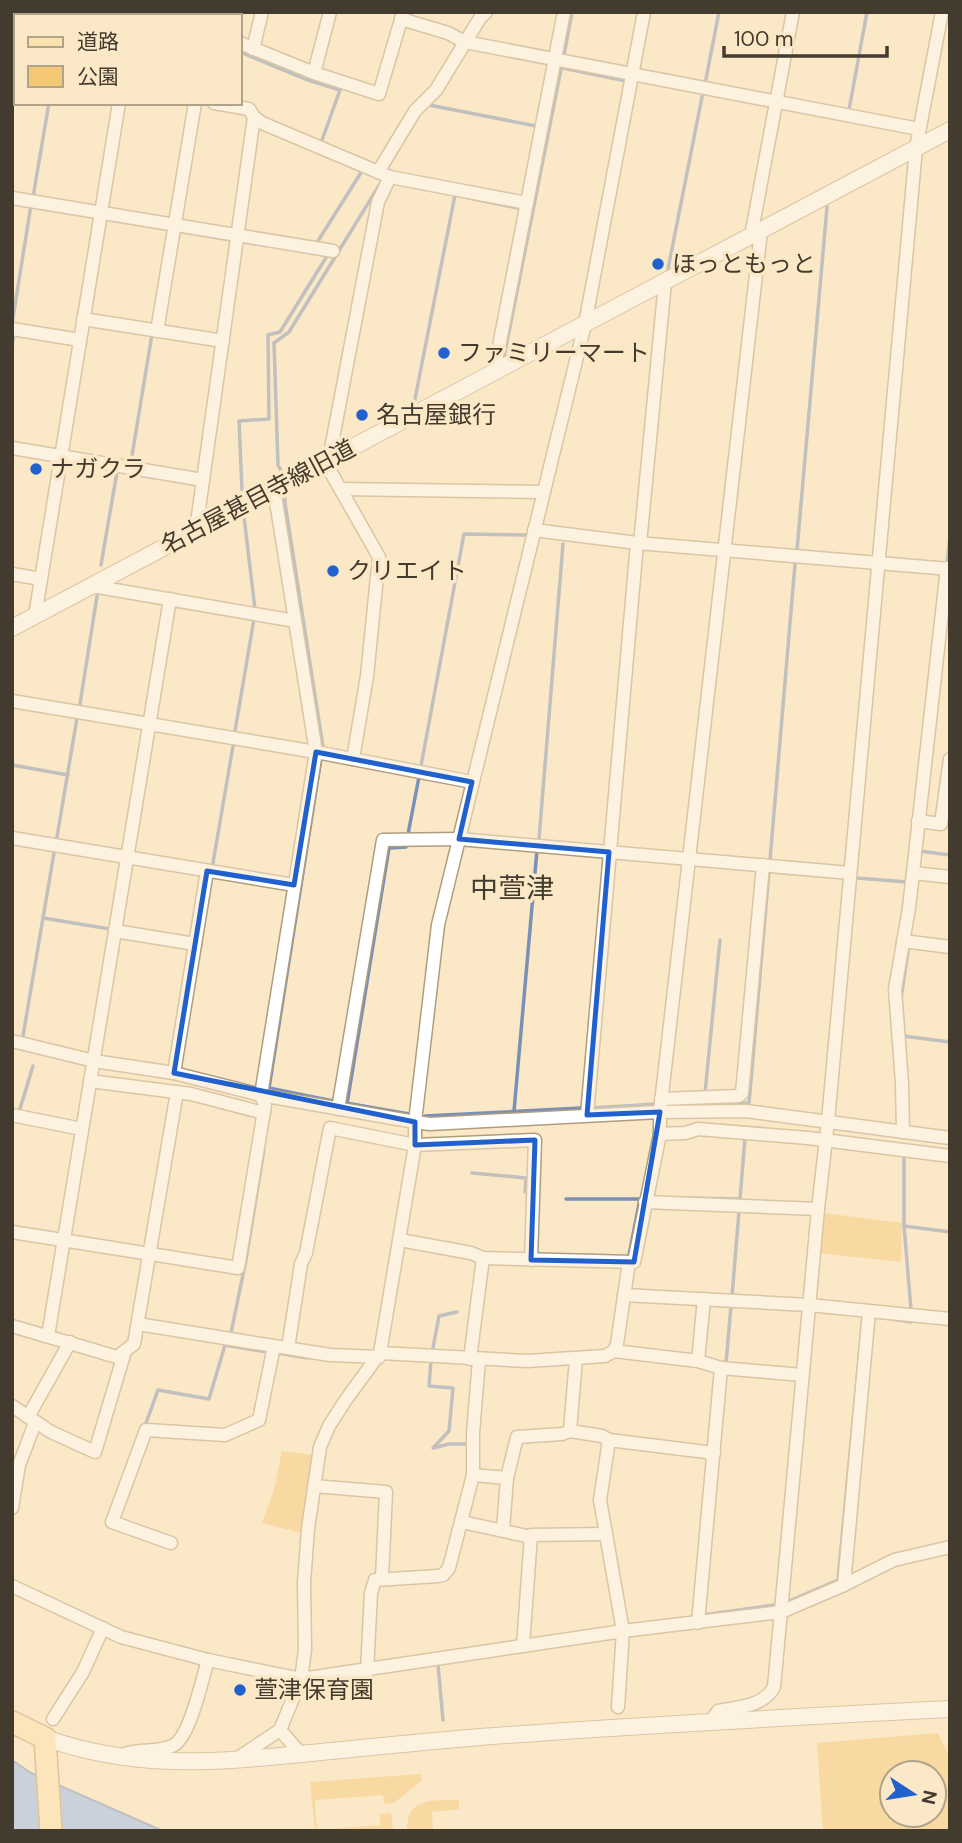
<svg xmlns="http://www.w3.org/2000/svg" width="962" height="1843" font-family="'DM Sans','Noto Sans JP',sans-serif">
	<rect width="100%" height="100%" fill="#fbe8c6"/>
	<g fill="#f3c774" fill-rule="evenodd">
		<path d="M823,1213L902,1223L901,1262L819,1253Z"/>
		<path d="M282,1451L313,1455L302,1533L262,1523L274,1490Z"/>
		<path d="M938,1733L950,1758V1831H823L817,1743ZM892,1773H934V1815H892Z"/>
		<path d="M421,1774V1781L394,1803L384,1804L383,1795L315,1800L317,1830L380,1825V1814L391,1813L393,1831H315L310,1782Z"/>
		<path d="M459,1800V1809L432,1812L433,1831H407C406,1796 434,1801 459,1800Z"/>
	</g>
	<path fill="#91b5f2" stroke="#7a90b7" stroke-width="2" d="M12,1760L31,1773L163,1831H12Z"/>
	<g fill="none" stroke-linecap="round" stroke-linejoin="round">
		<g stroke="#7a90b7" stroke-width="3.5">
			<path d="M137,12L187,16"/>
			<path d="M12,49H16"/>
			<path d="M240,52L305,79L340,90L322,140"/>
			<path d="M564,55L572,12"/>
			<path d="M563,68L626,81"/>
			<path d="M705,84L719,12"/>
			<path d="M429,105L536,126"/>
			<path d="M849,110L867,12"/>
			<path d="M33,197L49,103"/>
			<path d="M469,198L518,208"/>
			<path d="M318,241L362,171L359,170"/>
			<path d="M668,269L703,92"/>
			<path d="M12,324L31,205"/>
			<path d="M12,346L14,334"/>
			<path d="M504,357L561,69"/>
			<path d="M414,404L455,195"/>
			<path d="M131,462L152,334"/>
			<path d="M281,471L278,465L274,343L289,332L380,184"/>
			<path d="M242,490L239,421L269,419L268,335L280,332L327,256"/>
			<path d="M285,495V503L323,747"/>
			<path d="M244,517L255,609"/>
			<path d="M797,550L827,207"/>
			<path d="M947,563L950,537"/>
			<path d="M101,565L117,472"/>
			<path d="M80,704L97,596"/>
			<path d="M235,731L254,619"/>
			<path d="M321,758L269,1088L333,1101"/>
			<path d="M12,765L68,775"/>
			<path d="M421,766L464,534L526,535"/>
			<path d="M408,834L419,777"/>
			<path d="M57,837L77,718"/>
			<path d="M539,839L563,544"/>
			<path d="M919,851L950,855"/>
			<path d="M770,860L795,564"/>
			<path d="M213,863L233,746"/>
			<path d="M857,878L907,882"/>
			<path d="M43,918L110,929"/>
			<path d="M901,999L908,951"/>
			<path d="M23,1036L54,853"/>
			<path d="M903,1036L950,1042"/>
			<path d="M705,1093L720,940"/>
			<path d="M346,1103L409,1114"/>
			<path d="M347,1104L389,848L406,847V845"/>
			<path d="M666,1105L749,1103L769,871"/>
			<path d="M592,1108L656,1104"/>
			<path d="M514,1111L537,850"/>
			<path d="M17,1112H19L33,1066"/>
			<path d="M425,1116L581,1108"/>
			<path d="M904,1156V1226L911,1309"/>
			<path d="M472,1173L526,1178L525,1192"/>
			<path d="M690,1198L740,1199"/>
			<path d="M566,1199H640L629,1255"/>
			<path d="M740,1199L745,1138"/>
			<path d="M904,1226L950,1232"/>
			<path d="M732,1296L739,1211"/>
			<path d="M892,1319L911,1322"/>
			<path d="M231,1333L246,1260L264,1149"/>
			<path d="M277,1353L308,1358"/>
			<path d="M432,1353L439,1316L457,1312"/>
			<path d="M431,1361L429,1386L453,1388L449,1431L433,1448L449,1444H470"/>
			<path d="M726,1363L731,1306"/>
			<path d="M145,1426L158,1390L209,1399L225,1345L267,1352"/>
			<path d="M789,1601L838,1580L863,1317"/>
			<path d="M703,1615L775,1605"/>
			<path d="M438,1665L443,1720"/>
		</g>
		<g stroke="#af9d7d" stroke-width="15">
			<g id="minor">
				<path d="M92,12L123,16"/>
				<path d="M194,16L195,12"/>
				<path d="M401,19L448,33L465,42L919,129"/>
				<path d="M240,43L314,73L379,94L403,13"/>
				<path d="M253,49L262,12"/>
				<path d="M12,70H16"/>
				<path d="M314,73L330,12"/>
				<path d="M214,103L249,109L254,117L262,123L390,177L527,203"/>
				<path d="M378,172L415,111L436,90L480,18L486,12"/>
				<path d="M12,198L333,251"/>
				<path d="M751,236L793,12"/>
				<path d="M83,319L223,341"/>
				<path d="M12,329L80,340"/>
				<path d="M157,331L195,103"/>
				<path d="M494,372L564,12"/>
				<path d="M12,448L203,480"/>
				<path d="M329,459L378,202L390,177"/>
				<path d="M325,462L379,557L367,676L353,759"/>
				<path d="M340,489L544,492"/>
				<path d="M196,530L254,117"/>
				<path d="M534,530L637,543L950,569"/>
				<path d="M640,544L665,282"/>
				<path d="M12,574L41,579"/>
				<path d="M92,586L295,621"/>
				<path d="M35,616L119,103"/>
				<path d="M12,701L316,752L472,782"/>
				<path d="M918,821L941,824L950,759"/>
				<path d="M12,838L294,885"/>
				<path d="M913,873L950,877"/>
				<path d="M115,931L195,944"/>
				<path d="M903,941L950,947"/>
				<path d="M12,1041L94,1061L174,1073L261,1095L415,1122L430,1124L660,1112L746,1111L950,1138"/>
				<path d="M174,1073L207,871"/>
				<path d="M90,1081L191,1094L264,1113"/>
				<path d="M661,1099L739,1096L742,1093L763,865"/>
				<path d="M338,1109L383,840L459,839L850,873"/>
				<path d="M12,1115L82,1129"/>
				<path d="M587,1115L637,543"/>
				<path d="M903,1132L902,1083L895,989L909,908L947,568"/>
				<path d="M660,1134L685,1133L698,1129L808,1138L950,1156"/>
				<path d="M645,1202L818,1209"/>
				<path d="M12,1232L238,1268L265,1105L261,1095L316,752L274,489"/>
				<path d="M400,1240L471,1253L483,1258L634,1262L660,1134V1112L761,231"/>
				<path d="M624,1295L809,1305L950,1319"/>
				<path d="M704,1299L698,1361L721,1368"/>
				<path d="M138,1324L330,1355L379,1357"/>
				<path d="M12,1326L117,1357L134,1344L177,1092"/>
				<path d="M48,1336L170,599"/>
				<path d="M288,1348L301,1264L306,1253L330,1128L415,1145L535,1140L531,1260"/>
				<path d="M614,1351L698,1361"/>
				<path d="M380,1353L527,1361L605,1356L614,1351L617,1344L629,1262"/>
				<path d="M470,1359L483,1258"/>
				<path d="M12,1406L51,1432L95,1452L125,1351"/>
				<path d="M28,1417L70,1342"/>
				<path d="M570,1431L602,1436L609,1440"/>
				<path d="M473,1475L507,1478L517,1437L562,1434L570,1431L576,1359"/>
				<path d="M314,1486L386,1492L382,1578"/>
				<path d="M12,1508L19,1465L35,1423"/>
				<path d="M462,1522L531,1537"/>
				<path d="M503,1530L507,1478"/>
				<path d="M171,1543L112,1522L146,1430L225,1435L259,1420L274,1346"/>
				<path d="M844,1585L869,1311"/>
				<path d="M12,1586L121,1637L208,1660L301,1679L623,1631L781,1612L844,1585L894,1560L950,1547"/>
				<path d="M698,1623L721,1368L802,1375"/>
				<path d="M523,1646L531,1535L606,1534"/>
				<path d="M367,1671L371,1593L375,1580L438,1576L443,1575L449,1568L473,1475V1433L479,1360"/>
				<path d="M618,1707L623,1631L600,1500L609,1440L714,1453"/>
				<path d="M53,1719L83,1672L103,1628"/>
				<path d="M711,1721L718,1711C738,1707 763,1707 774,1687L818,1209L828,1121L916,148L942,12"/>
				<path d="M280,1730L301,1754"/>
				<path d="M122,1755C138,1748 156,1753 172,1746C190,1739 202,1679 208,1660"/>
				<path d="M238,1758L280,1730L301,1679L305,1650L304,1582L308,1529L320,1447L329,1426L345,1401L380,1353L415,1145V1122L438,925L585,324L644,12"/>
			</g>
		</g>
		<g stroke="#af9d7d" stroke-width="18">
			<g id="tertiary">
				<path d="M12,628L950,130"/>
				<path d="M45,1738C133,1769 210,1763 301,1754C361,1748 420,1742 480,1737C636,1725 793,1717 950,1709"/>
			</g>
		</g>
		<g stroke="#bb9b5e" stroke-width="24">
			<path id="primary" d="M12,1722L45,1738L51,1831"/>
		</g>
		<use href="#minor" stroke="#fff" stroke-width="12"/>
		<use href="#tertiary" stroke="#fff" stroke-width="16"/>
		<use href="#primary" stroke="#fde2ae" stroke-width="21"/>
	</g>
	<path d="M0 0H962V1843H0ZM316,752L472,782L459,839L609,852L587,1115L660,1112L634,1262L531,1260L535,1140L415,1145V1122L174,1073L207,871L294,885Z" fill="#fbe8c6" fill-opacity=".55" fill-rule="evenodd"/>
	<path fill="none" stroke="#2161ce" stroke-width="5" stroke-linejoin="round" d="M316,752L472,782L459,839L609,852L587,1115L660,1112L634,1262L531,1260L535,1140L415,1145V1122L174,1073L207,871L294,885Z"/>
	<g fill="#2161ce" stroke="#fbe8c6" stroke-width="2.5">
		<circle cx="658" cy="264" r="7"/>
		<circle cx="444" cy="353" r="7"/>
		<circle cx="362" cy="415" r="7"/>
		<circle cx="36" cy="469" r="7"/>
		<circle cx="333" cy="571" r="7"/>
		<circle cx="240" cy="1690" r="7"/>
	</g>
	<g text-anchor="middle" stroke-width="7" stroke-linejoin="round" paint-order="stroke">
		<g font-size="24" fill="#433b2e" stroke="#fbe8c6" text-anchor="start">
			<text x="672" y="272">ほっともっと</text>
			<text x="458" y="361">ファミリーマート</text>
			<text x="376" y="423">名古屋銀行</text>
			<text x="50" y="477">ナガクラ</text>
			<text x="347" y="579">クリエイト</text>
			<text x="254" y="1698">萱津保育園</text>
		</g>
		<g font-size="24" fill="#433b2e" stroke="#fbe8c6">
			<text transform="translate(258 497) rotate(-28)" y="8">名古屋甚目寺線旧道</text>
		</g>
		<g font-size="28" fill="#433b2e" stroke="#fbe8c6">
			<text x="512" y="898">中萱津</text>
		</g>
	</g>
	<rect width="962" height="1843" fill="none" stroke="#433b2e" stroke-width="28"/>
	<rect x="14" y="14" width="228" height="91" fill="#fbe8c6" stroke="#b1a389" stroke-width="2"/>
	<rect x="28" y="37" width="35" height="10" fill="#fde2ae" stroke="#b1a389" stroke-width="2"/>
	<text x="77" y="49" font-size="21" fill="#433b2e">道路</text>
	<rect x="28" y="66" width="35" height="21" fill="#f3c774" stroke="#b1a389" stroke-width="2"/>
	<text x="77" y="84" font-size="21" fill="#433b2e">公園</text>
	<g transform="translate(913 1794) rotate(102)"><circle r="33" fill="#fbe8c6" stroke="#b1a389" stroke-width="2"/>
	<path d="M0-5L12 26L0 18L-12 26Z" fill="#2161ce"/>
	<text y="-10" font-size="19" font-weight="bold" text-anchor="middle" fill="#433b2e">N</text>
	</g>
	<path d="M724 46v10h163v-10" fill="none" stroke="#433b2e" stroke-width="3.5"/>
	<text x="734" y="46" font-size="21" fill="#433b2e" stroke="#fbe8c6" stroke-width="5" paint-order="stroke">100 m</text>
</svg>
